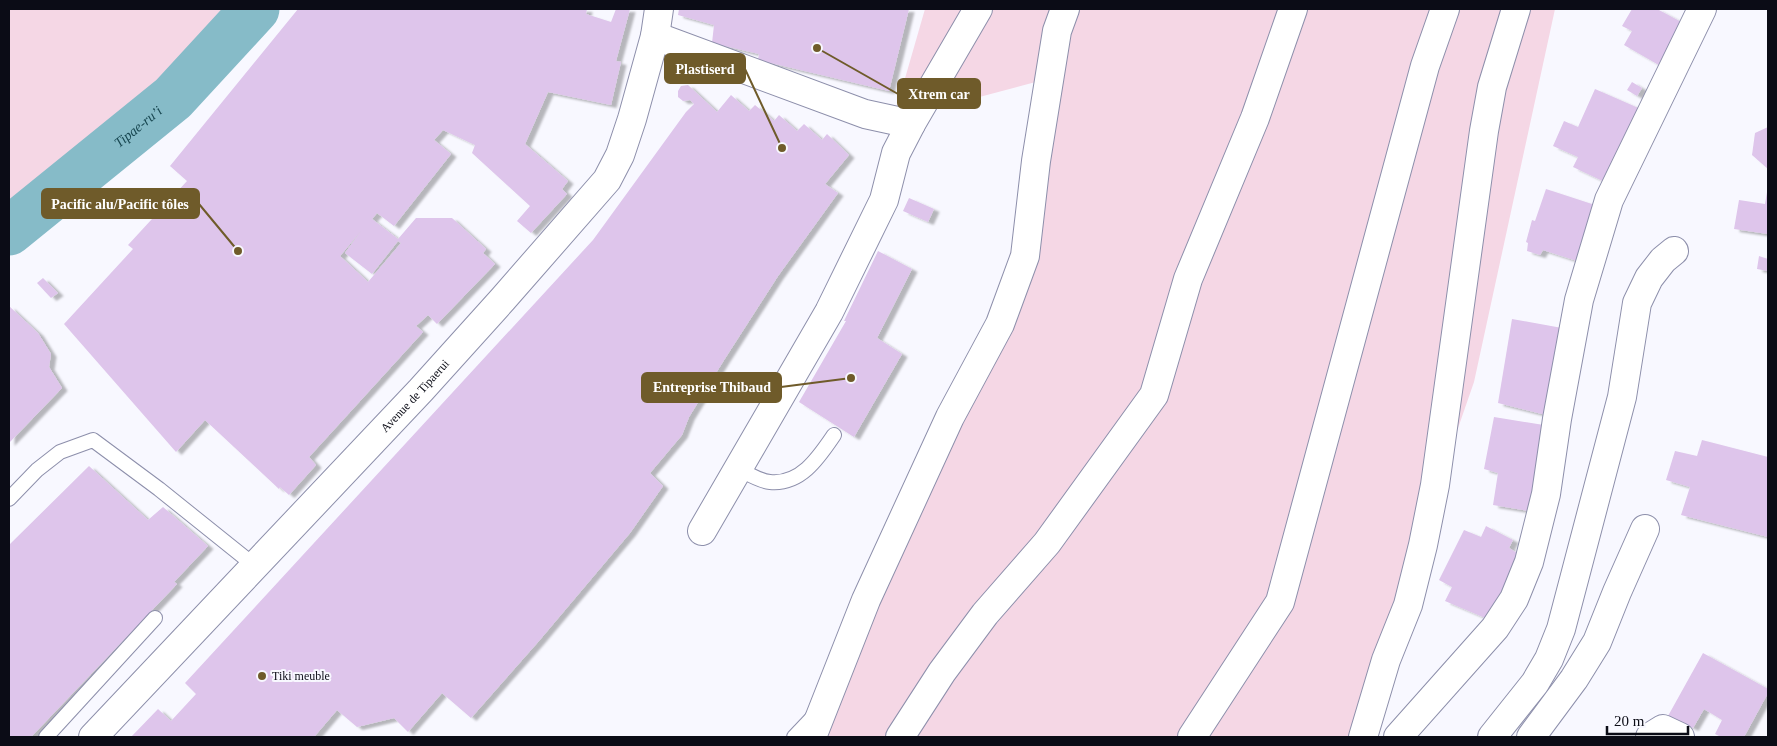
<svg xmlns="http://www.w3.org/2000/svg" width="1777" height="746" font-family="Georgia,serif">
	<defs>
		<filter id="shadow"><feDropShadow dx="5.5" dy="3" stdDeviation="1" flood-color="#0004"/></filter>
	</defs>
	<rect width="100%" height="100%" fill="#f8f8ff"/>
	<g fill="#f5d7e5">
		<path d="M9,9H259L198,90L130,157L9,251Z"/>
		<path d="M925,9H1555L1474,382L1351,737H805L991,325L1058,76L893,120Z"/>
	</g>
	<g fill="none" stroke-linecap="round" stroke-linejoin="round">
		<path stroke="#86bbc8" stroke-width="49" id="s1" d="M9,231L173,98L255,9"/>
	</g>
	<g fill="#dec5eb" fill-rule="evenodd" filter="url(#shadow)">
		<path d="M298,9H587L586,14L611,22L616,9H630L616,61L621,62L611,105L548,92L525,144L568,181L562,189L567,194L531,233L517,221L530,206L472,153L475,145L443,130L434,140L451,154L394,226L377,213L372,219L398,239L416,218H452L486,249L483,253L495,264L437,324L428,315L416,326L423,332L309,457L316,465L289,495L280,487L279,489L205,420L176,452L64,324L133,249L128,245L187,181L170,166ZM361,231L345,253L372,274L398,241L401,243L368,282L340,256Z"/>
		<path d="M679,9H909L889,91L758,60L759,54L712,43L714,25L678,15Z"/>
		<path d="M1632,9H1657L1687,25L1664,68L1624,45L1632,31L1622,26Z"/>
		<path d="M1632,82L1642,88L1637,96L1627,90Z"/>
		<path d="M688,85L717,112L731,95L749,111L755,105L774,121L779,115L797,131L804,124L822,140L827,134L849,155L825,184L838,193L778,276L724,360L689,417L682,435L650,473L663,486L630,533L538,642L471,718L442,693L408,732L394,718L357,727L337,710L314,737H131L158,709L171,721L196,694L185,683L593,240L686,112L694,104L690,100L683,101L678,97V91L681,86Z"/>
		<path d="M1595,89L1643,110L1609,184L1573,167L1578,157L1553,146L1564,121L1578,127Z"/>
		<path d="M1768,127V169L1752,155L1755,133Z"/>
		<path d="M1546,189L1595,205L1577,261L1543,250L1540,255L1527,251L1528,243L1526,242L1532,220L1535,221Z"/>
		<path d="M1767,192L1768,234L1734,229L1739,200L1765,204Z"/>
		<path d="M909,198L934,209L928,222L903,211Z"/>
		<path d="M878,251L912,269L877,338L902,354L854,437L799,402L846,321H844Z"/>
		<path d="M1759,256L1768,259V271L1757,269Z"/>
		<path d="M43,278L58,293L51,298L37,283Z"/>
		<path d="M9,306L38,333L51,354L49,367L62,388L9,443Z"/>
		<path d="M1512,319L1562,328L1546,415L1498,403Z"/>
		<path d="M1494,417L1550,426L1535,512L1493,505L1498,473L1484,469Z"/>
		<path d="M1702,440L1768,457V537L1681,515L1690,487L1666,480L1675,451L1697,456Z"/>
		<path d="M89,466L148,520L163,507L208,546L174,582L177,584L31,737H9V545Z"/>
		<path d="M1486,526L1513,540L1509,548L1522,556L1490,620L1445,601L1452,587L1439,580L1464,530L1481,537Z"/>
		<path d="M1703,653L1768,689V693L1744,737H1721L1715,734L1722,720L1704,709L1693,728L1668,716Z"/>
	</g>
	<g fill="none" stroke-linecap="round" stroke-linejoin="round">
		<g stroke="#8d8fab" stroke-width="16">
			<g id="lane">
				<path d="M737,468C747,473 759,481 770,482C801,485 819,457 834,435"/>
				<path d="M9,499L37,470L60,452L93,440L159,489L255,566"/>
				<path d="M46,737L155,618"/>
				<path d="M794,737L812,718"/>
			</g>
		</g>
		<g stroke="#8d8fab" stroke-width="30">
			<g id="street">
				<path d="M702,531L829,312L884,200L896,153L911,124"/>
				<path d="M1192,737L1280,602L1425,66L1445,9"/>
				<path d="M1398,737L1495,628L1514,599L1529,562L1546,494L1557,419L1579,300L1609,200L1702,9"/>
				<path d="M1492,737L1535,683L1549,659L1561,629L1622,397L1637,303L1649,278L1663,260L1674,251"/>
				<path d="M1531,737L1574,679L1597,642L1617,592L1645,529"/>
				<path d="M1650,737L1663,729L1680,737"/>
			</g>
		</g>
		<g stroke="#8d8fab" stroke-width="30">
			<g id="secondary">
				<path d="M655,36L865,114L911,124L978,9"/>
				<path id="s2" d="M93,737L421,390L503,299L607,180L620,155L632,119L655,36L659,9"/>
				<path d="M812,737L866,600L950,417L1000,324L1025,256L1036,161L1057,31L1065,9"/>
				<path d="M900,737L942,672L985,614L1047,543L1154,395L1188,279L1255,118L1293,9"/>
				<path d="M1363,737L1386,660L1408,605L1423,545L1435,485L1484,131L1492,87L1516,9"/>
			</g>
		</g>
		<use href="#lane" stroke="#fff" stroke-width="14"/>
		<use href="#street" stroke="#fff" stroke-width="28"/>
		<use href="#secondary" stroke="#fff" stroke-width="28"/>
	</g>
	<circle fill="#6f5b2a" stroke="#f8f8ff" stroke-width="2" cx="262" cy="676" r="5"/>
	<g text-anchor="middle" stroke-width="4" stroke-linejoin="round" paint-order="stroke">
		<g font-size="12" fill="#0b0c16" stroke="#f8f8ff">
			<text dy="4" stroke="none"><textPath href="#s2" startOffset="469">Avenue de Tipaerui</textPath></text>
		</g>
		<g font-size="12" fill="#0b0c16" stroke="#f8f8ff" text-anchor="start">
			<text x="272" y="680">Tiki meuble</text>
		</g>
		<g font-size="14" font-style="italic" fill="#184751" stroke="#f8f8ff">
			<text dy="5" stroke="none"><textPath href="#s1" startOffset="166">Tipae-ru’i</textPath></text>
		</g>
	</g>
	<path fill="none" stroke="#6f5b2a" stroke-width="2" d="M782 148L745 69M817 48L898 94M238 251L199 204M851 378L781 387"/>
	<g fill="#6f5b2a" stroke="#f8f8ff" stroke-width="2">
		<circle cx="782" cy="148" r="5"/>
		<circle cx="817" cy="48" r="5"/>
		<circle cx="238" cy="251" r="5"/>
		<circle cx="851" cy="378" r="5"/>
	</g>
	<g fill="#6f5b2a" stroke="#6f5b2a" stroke-width="2">
		<rect x="665" y="54" width="80" height="29" rx="5"/>
		<rect x="898" y="79" width="82" height="29" rx="5"/>
		<rect x="42" y="189" width="157" height="29" rx="5"/>
		<rect x="642" y="373" width="139" height="29" rx="5"/>
	</g>
	<g font-size="14" text-anchor="middle" font-weight="bold" fill="#fff">
		<text x="705" y="74">Plastiserd</text>
		<text x="939" y="99">Xtrem car</text>
		<text x="120" y="209">Pacific alu/Pacific tôles</text>
		<text x="712" y="392">Entreprise Thibaud</text>
	</g>
	<rect width="1777" height="746" fill="none" stroke="#0b0c16" stroke-width="20"/>
	<path d="M1607 726v8h81v-8" fill="none" stroke="#0b0c16" stroke-width="2.5"/>
	<text x="1614" y="726" font-size="15" fill="#0b0c16" stroke="#f8f8ff" stroke-width="4" paint-order="stroke">20 m</text>
</svg>
